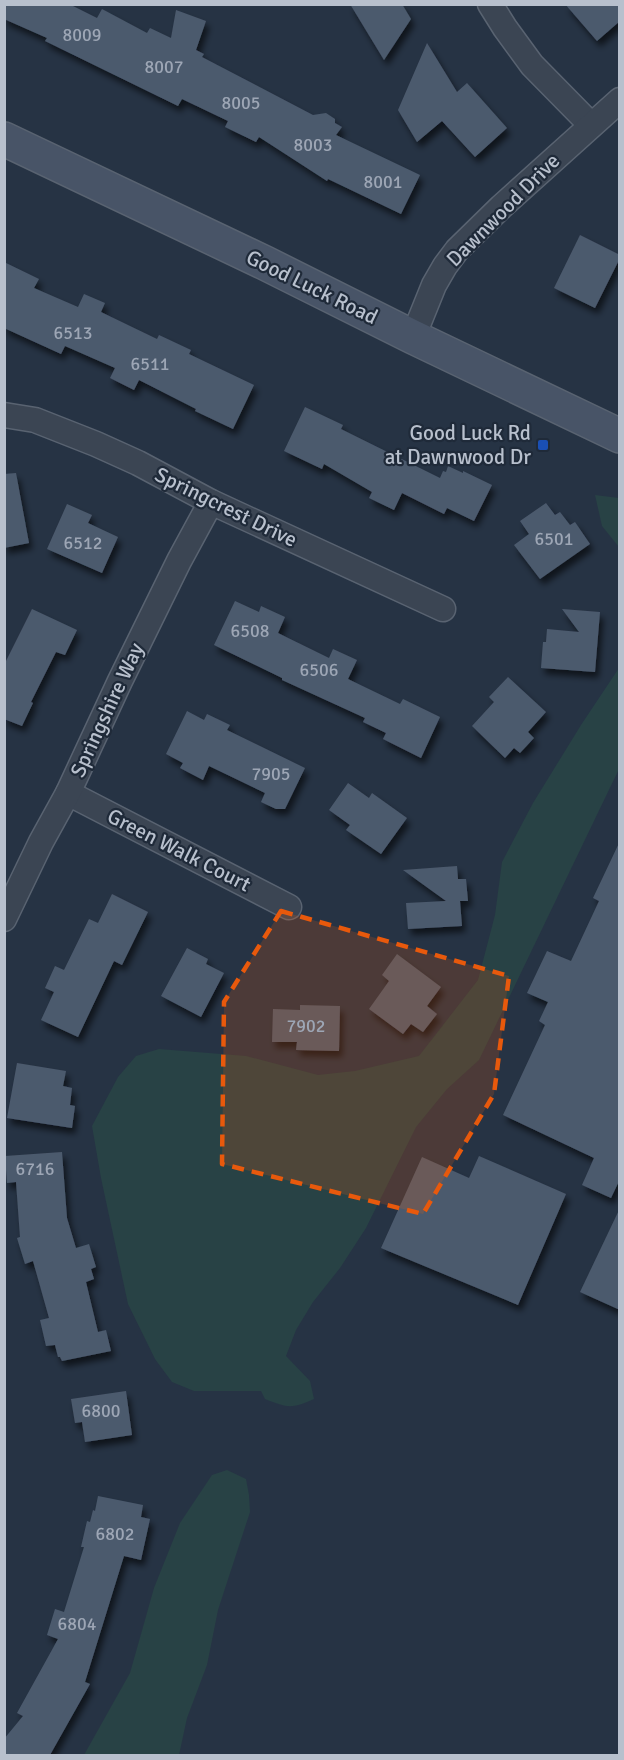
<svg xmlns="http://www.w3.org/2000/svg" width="624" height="1760" font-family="Signika,sans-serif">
	<defs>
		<filter id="shadow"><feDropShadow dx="3.5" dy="6" stdDeviation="3" flood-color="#0009"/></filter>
	</defs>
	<rect width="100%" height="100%" fill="#263344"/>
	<g fill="#284245">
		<path d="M595,495L619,498V547L602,526Z"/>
		<path d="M619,668V769L479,1060L447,1089L416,1127L366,1228L340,1268L313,1302L296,1330L286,1356L310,1381L314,1399C291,1409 288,1408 265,1399L261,1391H194L172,1382L155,1359L128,1304L101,1178L92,1126L118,1077L136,1056L159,1049L246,1056L318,1075L355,1071L419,1056L478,980L495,915L502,862L533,803L581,725Z"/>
		<path d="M227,1470L246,1479L249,1495L250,1512L218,1610L207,1665L187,1718L179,1755H84L130,1673L154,1588L180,1523L212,1475Z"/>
	</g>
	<g fill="#4c5a6d" filter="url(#shadow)">
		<path d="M4,4H69L97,18L102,9L147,33L150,28L171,38L176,10L206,21L196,50L204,54L202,57L313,115L326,113L335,119V123L342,127L336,135L420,175L401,214L328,179L327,181L259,137L256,142L225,127L228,121L182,99L178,106L45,41L47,38L4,19Z"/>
		<path d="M350,4H402L411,19L384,60Z"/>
		<path d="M565,4H620V21L597,41Z"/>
		<path d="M427,43L457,92L467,83L507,128L475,157L442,121L417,142L398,110Z"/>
		<path d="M580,235L620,255V258L595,308L554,288Z"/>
		<path d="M4,262L39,279L34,288L78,307L84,294L105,303L101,312L157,339L159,335L191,350L189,354L254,385L233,429L195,411L196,409L139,380L134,390L110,378L115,368L65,346L61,354L4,328Z"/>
		<path d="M305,407L343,425L341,429L440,478L443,471L446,472L448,466L463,473V471L492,485L474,521L447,508L444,514L402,493L394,510L369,498L372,492L324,464L322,469L284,451Z"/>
		<path d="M16,473L29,543L4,548V474Z"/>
		<path d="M546,503L555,515L560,512L570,525L575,522L590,544L540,579L514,545L529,534L520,521Z"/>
		<path d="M67,504L92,515L88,523L118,537L102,573L47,549Z"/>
		<path d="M235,601L259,612L261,606L285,617L278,633L329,658L333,649L357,660L348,679L400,704L403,699L440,717L421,758L383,739L386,733L363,722L365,718L282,680V678L214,645Z"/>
		<path d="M32,609L77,630L65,655L56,652L31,702L33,703L22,726L4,719V665Z"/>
		<path d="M562,609L600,612L595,672L541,668L543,642H546L547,629L579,632Z"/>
		<path d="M508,677L546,712L528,732L534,738L520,753L514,748L505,758L472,726L494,702L489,697Z"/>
		<path d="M187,711L204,720L207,714L230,725L227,730L305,768L285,809H276L261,802L265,793L209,766L203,780L180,768L183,763L166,754Z"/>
		<path d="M348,783L369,798L372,793L407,818L381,854L346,830L350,825L329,810Z"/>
		<path d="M620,841V1179L611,1198L582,1185L594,1158L503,1115L545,1025L539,1021L548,1002L527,993L547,951L571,961L599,901L593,898Z"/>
		<path d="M457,866L458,879H466L468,901H460L462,926L408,929L406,903L446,901L403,870Z"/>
		<path d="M112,894L148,912L122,965L114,961L78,1037L41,1020L54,992L45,988L55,966L64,970L89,919L98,923Z"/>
		<path d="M187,948L208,959L206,964L224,973L201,1017L161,996Z"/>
		<path d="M397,954L441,987L427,1006L437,1014L423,1032L411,1024L403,1034L369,1009L389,981L382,975Z"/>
		<path d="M300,1005L340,1006L339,1051L296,1050L297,1042H272L273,1009L300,1010Z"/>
		<path d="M17,1063L66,1071L63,1086L72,1088L70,1105L75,1106L72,1128L7,1118Z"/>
		<path d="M62,1152L67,1218L76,1248L89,1244L96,1267L91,1269L94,1279L86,1282L98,1332L106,1330L111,1351L62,1361L60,1357H58L55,1345L46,1346L40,1320L49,1318L33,1261L25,1264L17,1238L20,1237L16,1182L7,1183L5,1156Z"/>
		<path d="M479,1156L566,1194L518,1305L381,1248L422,1157L469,1178Z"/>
		<path d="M620,1208V1310L580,1292Z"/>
		<path d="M126,1391L132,1435L85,1442L82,1422L75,1423L71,1399Z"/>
		<path d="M98,1496L143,1505L141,1517L150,1519L141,1560L124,1556L85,1682L90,1684L50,1755H4V1739L23,1716L17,1713L58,1639L47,1635L55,1609L64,1612L84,1547H81L87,1521L90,1522L93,1510L95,1511Z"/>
	</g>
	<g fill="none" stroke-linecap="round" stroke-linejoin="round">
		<g stroke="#596371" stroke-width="27">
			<g id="street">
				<path d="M490,4L505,28L532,65L591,125"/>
				<path d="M413,337L434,285L445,266L457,250L501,207L620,100"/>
				<path d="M4,415L35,420L96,444L138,463L211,502L443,609"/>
				<path d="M68,793L289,907"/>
				<path d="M4,919L41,842L68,793L120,681L179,561L211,502"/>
			</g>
		</g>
		<g stroke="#596371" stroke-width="36">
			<path id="secondary" d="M4,139L265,263L413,337L620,436"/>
		</g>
		<use href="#street" stroke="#3b4553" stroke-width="24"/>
		<use href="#secondary" stroke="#485467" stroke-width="33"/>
	</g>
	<path fill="#e8590c" fill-opacity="0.2" stroke="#e8590c" stroke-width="4.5" stroke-dasharray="12 8" stroke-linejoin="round" d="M281,911L509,976L494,1094L423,1214L222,1164L224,1002Z"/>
	<rect fill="#1a4fb4" stroke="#1f2a39" stroke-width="2" x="537" y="439" width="12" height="12" rx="3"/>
	<g text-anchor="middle" stroke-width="4.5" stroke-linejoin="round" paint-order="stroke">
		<g font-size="18" fill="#9da6b5">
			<text x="82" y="41">8009</text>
			<text x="164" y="73">8007</text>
			<text x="241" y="109">8005</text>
			<text x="313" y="151">8003</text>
			<text x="383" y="188">8001</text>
			<text x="73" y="339">6513</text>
			<text x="150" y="370">6511</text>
			<text x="554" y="545">6501</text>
			<text x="83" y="549">6512</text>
			<text x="250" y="637">6508</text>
			<text x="319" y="676">6506</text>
			<text x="271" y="780">7905</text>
			<text x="306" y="1032">7902</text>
			<text x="35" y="1175">6716</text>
			<text x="101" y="1417">6800</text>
			<text x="115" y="1540">6802</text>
			<text x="77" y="1630">6804</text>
		</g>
		<g font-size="21" fill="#b8c0cd" stroke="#1f2a39">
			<text transform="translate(503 210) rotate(-45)" y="7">Dawnwood Drive</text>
			<text transform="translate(312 287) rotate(26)" y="7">Good Luck Road</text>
			<text transform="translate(226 507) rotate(26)" y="7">Springcrest Drive</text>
			<text transform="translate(107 710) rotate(-65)" y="7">Springshire Way</text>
			<text transform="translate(179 850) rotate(27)" y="7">Green Walk Court</text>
		</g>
		<g font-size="21" fill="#b8c0cd" stroke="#1f2a39" text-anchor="end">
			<text x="531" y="440">Good Luck Rd<tspan x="531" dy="24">at Dawnwood Dr</tspan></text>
		</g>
	</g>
	<rect width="624" height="1760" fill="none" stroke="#b8c0cd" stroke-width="12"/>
</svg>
